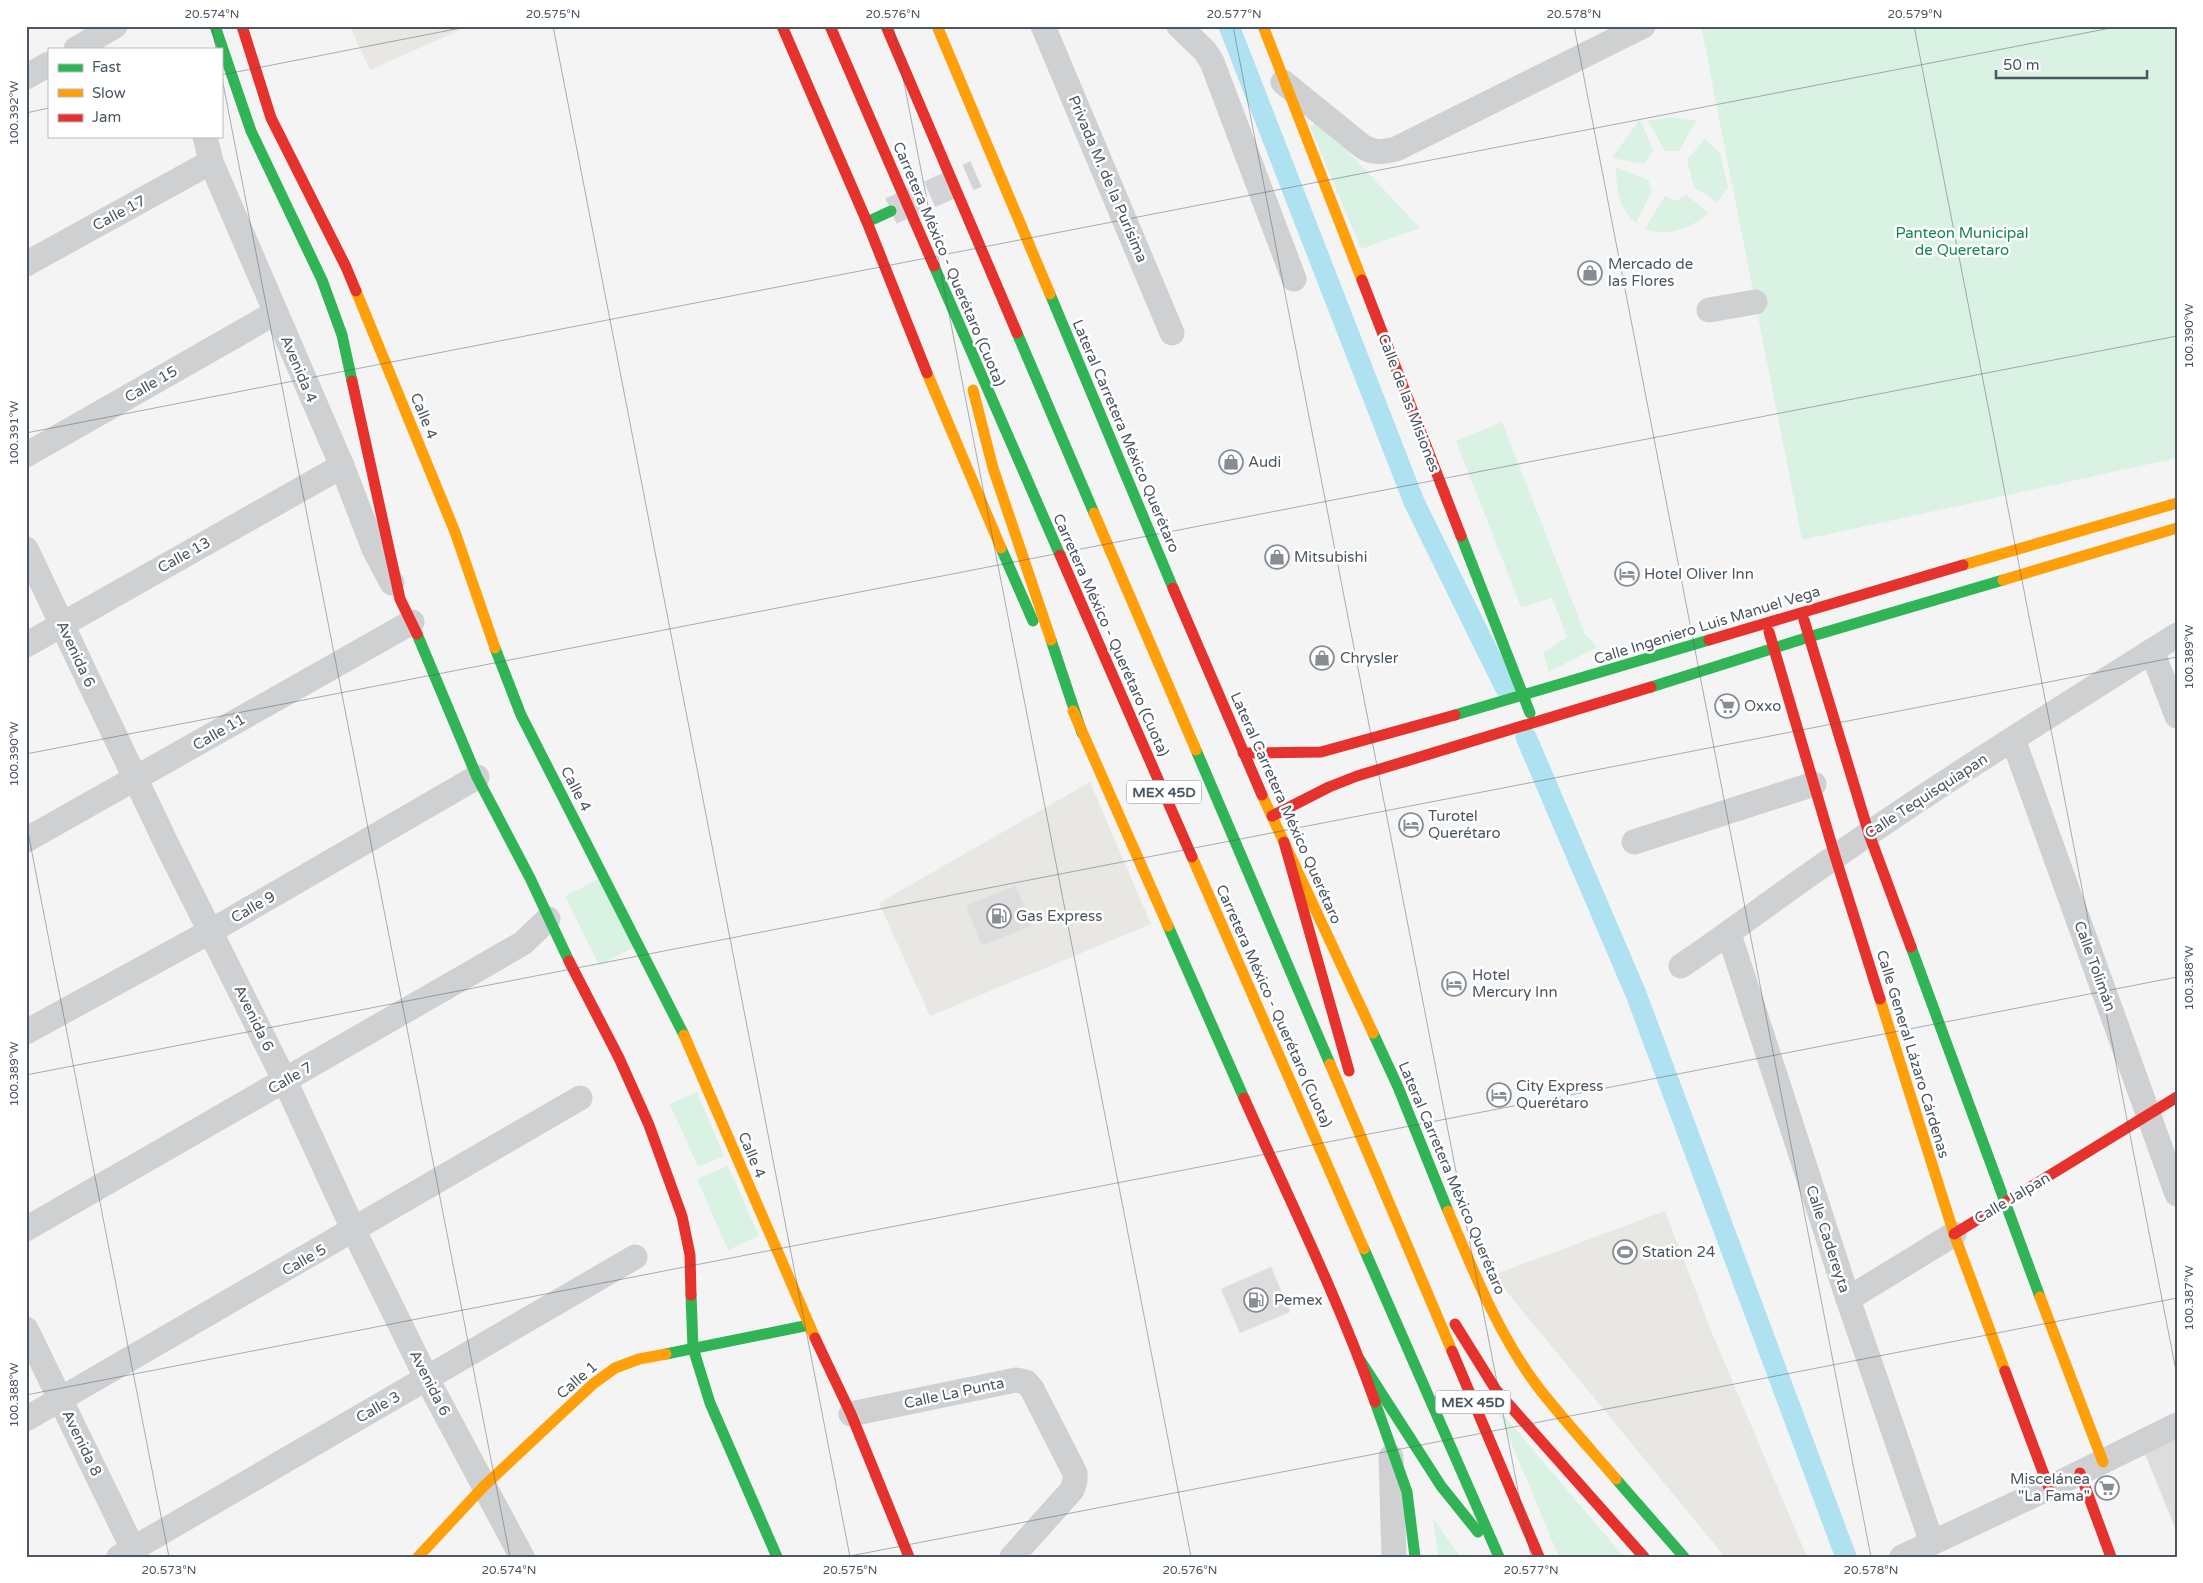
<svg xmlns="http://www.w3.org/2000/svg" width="2203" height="1583" font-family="'Varela Round',sans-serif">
	<rect width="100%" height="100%" fill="#f4f4f4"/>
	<g fill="#e8e7e3">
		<path d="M350,26H469L370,70Z"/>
		<path d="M1090,782L1151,924L930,1016L879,903Z"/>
		<path d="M1665,1211L1712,1333L1807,1557H1725L1493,1275Z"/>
	</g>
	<g fill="#d9f2e3">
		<path d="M1701,26H2177V458L1802,540Z"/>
		<path d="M1671,117L1696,121L1679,151H1665L1648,121Z"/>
		<path d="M1640,119L1653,151L1644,164L1612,158Z"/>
		<path d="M1320,122L1420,228L1361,249L1310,126Z"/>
		<path d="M1705,139L1720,153L1728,188L1717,202L1694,187L1687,160Z"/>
		<path d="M1616,167L1648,180L1652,191L1636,223C1619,209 1616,189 1616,167Z"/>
		<path d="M1686,195L1709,213C1691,228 1668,237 1645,229L1665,196L1677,201Z"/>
		<path d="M1502,422L1585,634L1597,647L1549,672L1543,653L1567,637L1552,598L1521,607L1456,441Z"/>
		<path d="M601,878L636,946L599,965L565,896Z"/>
		<path d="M697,1092L724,1156L698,1167L670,1104Z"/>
		<path d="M728,1166L759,1236L728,1250L697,1179Z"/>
		<path d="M1496,1406L1624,1557H1559Z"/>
		<path d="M1433,1518L1460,1557H1438Z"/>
	</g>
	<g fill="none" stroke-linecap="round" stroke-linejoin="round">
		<g stroke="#aee2f0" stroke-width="21">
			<path d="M1229,26L1414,502L1505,687"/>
			<path d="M1526,737L1636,994L1846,1557"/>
		</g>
	</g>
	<g fill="#ddddde" stroke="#e5e6e7">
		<path d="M1016,885L1032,926L981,946L966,905Z"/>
		<path d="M1271,1267L1290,1312L1240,1333L1221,1289Z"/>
		<path d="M2177,1427V1532L2141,1444Z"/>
	</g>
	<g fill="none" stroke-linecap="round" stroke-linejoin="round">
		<path stroke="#d2d4d7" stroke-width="28" stroke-dasharray="28 14" stroke-linecap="butt" d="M891,211L976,174"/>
		<g stroke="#ced0d2" stroke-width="25">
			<path d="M1043,26L1172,333"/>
			<path d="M1179,26L1205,51L1212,62L1294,279"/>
			<path d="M76,49L115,26"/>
			<path d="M26,77L49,64"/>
			<path d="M1283,82L1362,146C1374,154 1382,152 1396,149L1643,26"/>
			<path d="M205,136L211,162L342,466L374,549L392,583"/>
			<path d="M26,264L211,162"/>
			<path d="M1709,310L1755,302"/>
			<path d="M26,455L275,313"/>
			<path d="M26,549L168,847L285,1081L354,1231L427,1379L522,1557"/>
			<path d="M26,645L342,466"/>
			<path d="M2152,651L2177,716"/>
			<path d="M2013,739L2177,1194"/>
			<path d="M26,840L412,622"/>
			<path d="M1634,842L1814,784"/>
			<path d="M1729,934L1848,1299L1932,1543"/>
			<path d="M1681,966C1733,931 1783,892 1835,857C1946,779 2062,708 2177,635"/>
			<path d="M26,1032L211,931L477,777"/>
			<path d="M26,1229L523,943L548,919"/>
			<path d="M1848,1299L1954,1234"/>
			<path d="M26,1329L137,1557"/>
			<path d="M851,1414L1016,1380L1026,1382L1032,1389L1075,1473V1481L1072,1490L1012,1557"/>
			<path d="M26,1419L580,1098"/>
			<path d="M1391,1457L1394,1557"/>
			<path d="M119,1557L635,1257"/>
			<path d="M1902,1557L2049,1488L2177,1425"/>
		</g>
		<g stroke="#30b455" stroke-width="11">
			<path d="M215,26L251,131L322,280L342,335L352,381"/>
			<path d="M867,222L891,211"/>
			<path d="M934,266L1060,555"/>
			<path d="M1050,294L1173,588"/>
			<path d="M1017,333L1094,513"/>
			<path d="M1461,536L1530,713"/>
			<path d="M1001,548L1033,621"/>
			<path d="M417,634L477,777L530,878L569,961"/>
			<path d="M1051,640L1082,733"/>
			<path d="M495,648L521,715L684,1035"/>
			<path d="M1651,687L1809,637L2003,580"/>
			<path d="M1455,715L1709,640"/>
			<path d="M1196,750L1330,1064"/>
			<path d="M1168,926L1244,1098"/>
			<path d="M1911,947L2040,1297"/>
			<path d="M1373,1033L1398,1087L1448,1211"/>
			<path d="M1364,1249L1499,1557"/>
			<path d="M691,1295L693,1348L710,1403L777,1557"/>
			<path d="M666,1354L809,1325"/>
			<path d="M1360,1360L1441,1486L1478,1532"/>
			<path d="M1375,1402L1407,1492L1415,1557"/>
			<path d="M1616,1479L1684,1557"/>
		</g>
		<g stroke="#ff9f0a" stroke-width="11">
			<path d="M937,26L1050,294"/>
			<path d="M1263,26L1362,280"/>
			<path d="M356,291L455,532L495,648"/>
			<path d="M927,373L1001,548"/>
			<path d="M973,390L993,468L1051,640"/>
			<path d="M1094,513L1196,750"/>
			<path d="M1963,565L2177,503"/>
			<path d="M2003,580L2177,528"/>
			<path d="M1073,711L1168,926"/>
			<path d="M1262,795L1373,1033"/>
			<path d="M1192,857L1364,1249"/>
			<path d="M1880,999L1954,1234L2005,1371"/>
			<path d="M684,1035L815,1338"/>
			<path d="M1330,1064L1452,1351"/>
			<path d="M1448,1211C1473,1271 1501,1340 1541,1391C1565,1421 1591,1450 1616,1479"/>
			<path d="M2040,1297L2103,1462"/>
			<path d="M418,1557L484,1486L593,1384L615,1368L639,1359L666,1354"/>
		</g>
		<g stroke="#e5322d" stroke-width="11">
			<path d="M242,26L271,118L346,267L356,291"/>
			<path d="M782,26L867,222L927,373"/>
			<path d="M830,26L934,266"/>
			<path d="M886,26L1017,333"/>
			<path d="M1362,280L1461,536"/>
			<path d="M352,381L400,599L417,634"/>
			<path d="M1060,555L1192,857"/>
			<path d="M1173,588L1262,795"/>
			<path d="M1804,620L1869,834L1911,947"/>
			<path d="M1769,632L1835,856L1880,999"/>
			<path d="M1709,640L1963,565"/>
			<path d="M1243,753L1321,752L1455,715"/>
			<path d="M1272,816L1329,787L1357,776L1651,687"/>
			<path d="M1284,842L1349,1071"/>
			<path d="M569,961L619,1058L649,1125L682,1216L690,1255L691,1295"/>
			<path d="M1244,1098C1289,1199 1338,1298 1375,1402"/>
			<path d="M1954,1234L2177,1097"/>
			<path d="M1455,1324L1496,1390L1644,1557"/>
			<path d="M815,1338L851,1414L909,1557"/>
			<path d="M1452,1351L1539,1557"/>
			<path d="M2005,1371L2049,1488"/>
			<path d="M2080,1473L2111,1557"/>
		</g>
	</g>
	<path fill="none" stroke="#4a5661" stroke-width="1" stroke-opacity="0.45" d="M212,26L216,49M553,26L850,1557M893,26L1191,1557M1233,26L1531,1557M1574,26L1871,1557M1914,26L2177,1376M221,73L510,1557M221,75L471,26M26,113L49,108M26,433L2121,26M26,754L2177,336M26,822L169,1557M26,1075L2177,657M26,1395L2177,977M845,1557L2177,1298"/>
	<defs>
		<g id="shop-ring" transform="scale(1.25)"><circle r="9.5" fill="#fff" stroke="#868d94" stroke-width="1.5"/><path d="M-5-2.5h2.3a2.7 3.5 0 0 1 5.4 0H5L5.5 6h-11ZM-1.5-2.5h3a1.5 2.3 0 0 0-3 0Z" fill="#868d94"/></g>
		<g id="hotel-ring" transform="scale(1.25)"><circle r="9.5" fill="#fff" stroke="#868d94" stroke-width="1.5"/><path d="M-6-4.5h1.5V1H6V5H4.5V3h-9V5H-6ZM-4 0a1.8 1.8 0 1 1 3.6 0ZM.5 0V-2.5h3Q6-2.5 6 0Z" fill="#868d94"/></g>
		<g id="supermarket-ring" transform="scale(1.25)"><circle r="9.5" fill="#fff" stroke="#868d94" stroke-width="1.5"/><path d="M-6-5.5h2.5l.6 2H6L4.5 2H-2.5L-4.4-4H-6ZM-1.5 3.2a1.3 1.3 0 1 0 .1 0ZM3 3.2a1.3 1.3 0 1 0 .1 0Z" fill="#868d94"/></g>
		<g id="fuel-ring" transform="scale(1.25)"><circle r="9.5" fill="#fff" stroke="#868d94" stroke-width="1.5"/><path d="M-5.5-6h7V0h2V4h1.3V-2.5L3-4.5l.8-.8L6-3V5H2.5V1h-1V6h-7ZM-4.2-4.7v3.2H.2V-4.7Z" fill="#868d94"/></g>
		<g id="stadium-ring" transform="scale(1.25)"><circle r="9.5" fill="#fff" stroke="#868d94" stroke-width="1.5"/><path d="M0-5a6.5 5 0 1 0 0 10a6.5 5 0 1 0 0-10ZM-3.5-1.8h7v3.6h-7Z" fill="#868d94"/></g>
	</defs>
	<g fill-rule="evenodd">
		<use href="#shop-ring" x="1590" y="273"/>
		<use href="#shop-ring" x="1231" y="462"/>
		<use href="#shop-ring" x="1277" y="557"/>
		<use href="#hotel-ring" x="1627" y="574"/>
		<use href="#shop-ring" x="1322" y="658"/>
		<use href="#supermarket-ring" x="1727" y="706"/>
		<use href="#hotel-ring" x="1411" y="825"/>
		<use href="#fuel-ring" x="999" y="916"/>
		<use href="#hotel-ring" x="1454" y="984"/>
		<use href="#hotel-ring" x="1499" y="1095"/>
		<use href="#stadium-ring" x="1625" y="1252"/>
		<use href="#fuel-ring" x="1256" y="1300"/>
		<use href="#supermarket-ring" x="2107" y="1488"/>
	</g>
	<g text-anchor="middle" stroke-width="5" stroke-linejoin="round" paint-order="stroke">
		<g fill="#fff" stroke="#808990" stroke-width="1">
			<rect x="1126.5" y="780.5" width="75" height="23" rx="4"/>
			<rect x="1435.5" y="1390.5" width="75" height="23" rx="4"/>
		</g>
		<g font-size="14" font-weight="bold" fill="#4a5661">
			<text x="1164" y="797">MEX 45D</text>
			<text x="1473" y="1407">MEX 45D</text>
		</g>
		<g font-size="15" fill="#4a5661" stroke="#fff">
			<text transform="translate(1108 179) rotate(67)" y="5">Privada M. de la Purísima</text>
			<text transform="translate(119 213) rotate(-28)" y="5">Calle 17</text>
			<text transform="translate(949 264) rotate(67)" y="5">Carretera México - Querétaro (Cuota)</text>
			<text transform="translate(299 369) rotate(67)" y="5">Avenida 4</text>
			<text transform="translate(151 384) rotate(-30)" y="5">Calle 15</text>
			<text transform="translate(1409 403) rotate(69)" y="5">Calle de las Misiones</text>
			<text transform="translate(424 416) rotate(68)" y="5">Calle 4</text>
			<text transform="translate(1126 436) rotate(67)" y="5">Lateral Carretera México Querétaro</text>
			<text transform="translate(184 555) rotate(-29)" y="5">Calle 13</text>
			<text transform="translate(1707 625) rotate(-17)" y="5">Calle Ingeniero Luis Manuel Vega</text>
			<text transform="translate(1111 635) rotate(66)" y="5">Carretera México - Querétaro (Cuota)</text>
			<text transform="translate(76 654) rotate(65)" y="5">Avenida 6</text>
			<text transform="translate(219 732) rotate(-30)" y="5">Calle 11</text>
			<text transform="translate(576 789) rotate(63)" y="5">Calle 4</text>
			<text transform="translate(1926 796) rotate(-33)" y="5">Calle Tequisquiapan</text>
			<text transform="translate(1286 808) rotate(66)" y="5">Lateral Carretera México Querétaro</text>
			<text transform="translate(253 907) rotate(-30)" y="5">Calle 9</text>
			<text transform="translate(2095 966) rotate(70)" y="5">Calle Tolimán</text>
			<text transform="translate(1274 1006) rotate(66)" y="5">Carretera México - Querétaro (Cuota)</text>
			<text transform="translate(254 1018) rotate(64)" y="5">Avenida 6</text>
			<text transform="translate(1913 1054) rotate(73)" y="5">Calle General Lázaro Cárdenas</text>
			<text transform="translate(290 1078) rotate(-30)" y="5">Calle 7</text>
			<text transform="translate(752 1155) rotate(67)" y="5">Calle 4</text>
			<text transform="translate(1452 1178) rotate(67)" y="5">Lateral Carretera México Querétaro</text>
			<text transform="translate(2012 1198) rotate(-31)" y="5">Calle Jalpan</text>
			<text transform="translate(1828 1239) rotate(72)" y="5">Calle Cadereyta</text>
			<text transform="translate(304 1260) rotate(-30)" y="5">Calle 5</text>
			<text transform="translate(577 1380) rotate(-41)" y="5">Calle 1</text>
			<text transform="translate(430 1383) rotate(63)" y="5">Avenida 6</text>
			<text transform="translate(954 1393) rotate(-12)" y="5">Calle La Punta</text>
			<text transform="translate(378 1407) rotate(-30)" y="5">Calle 3</text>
			<text transform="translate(82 1443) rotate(64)" y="5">Avenida 8</text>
		</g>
		<g font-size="15" fill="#17864f" stroke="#fff">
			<text x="1962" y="238">Panteon Municipal<tspan x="1962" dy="17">de Queretaro</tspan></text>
		</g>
		<g font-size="15" fill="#4a5661" stroke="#fff" text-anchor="start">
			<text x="1608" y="269">Mercado de<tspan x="1608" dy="17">las Flores</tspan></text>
			<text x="1248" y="467">Audi</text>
			<text x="1294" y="562">Mitsubishi</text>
			<text x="1644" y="579">Hotel Oliver Inn</text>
			<text x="1340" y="663">Chrysler</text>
			<text x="1744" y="711">Oxxo</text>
			<text x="1428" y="821">Turotel<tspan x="1428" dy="17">Querétaro</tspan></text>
			<text x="1016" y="921">Gas Express</text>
			<text x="1472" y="980">Hotel<tspan x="1472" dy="17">Mercury Inn</tspan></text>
			<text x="1516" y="1091">City Express<tspan x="1516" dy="17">Querétaro</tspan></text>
			<text x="1642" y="1257">Station 24</text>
			<text x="1274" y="1305">Pemex</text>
			<text x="2090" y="1484" text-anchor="end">Miscelánea<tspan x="2090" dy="17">"La Fama"</tspan></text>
		</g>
	</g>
	<rect width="2203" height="1583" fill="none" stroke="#ffffff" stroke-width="55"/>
	<rect x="48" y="48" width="175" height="90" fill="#ffffff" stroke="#b7bbc0"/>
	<rect x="58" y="64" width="25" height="8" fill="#30b455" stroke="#b7bbc0"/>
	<text x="92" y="72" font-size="15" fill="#4a5661">Fast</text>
	<rect x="58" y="89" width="25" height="8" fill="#ff9f0a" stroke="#b7bbc0"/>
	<text x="92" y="98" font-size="15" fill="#4a5661">Slow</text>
	<rect x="58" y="114" width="25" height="8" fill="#e5322d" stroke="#b7bbc0"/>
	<text x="92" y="122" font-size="15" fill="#4a5661">Jam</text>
	<path d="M1996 70v8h151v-8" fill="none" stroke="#4a5661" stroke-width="2.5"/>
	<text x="2003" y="70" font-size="15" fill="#4a5661" stroke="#ffffff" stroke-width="4" paint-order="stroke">50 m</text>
	<rect x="28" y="28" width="2148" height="1528" fill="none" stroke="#4a5661" stroke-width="2"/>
	<g font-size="12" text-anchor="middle" fill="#4a5661">
		<text x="212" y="18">20.574°N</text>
		<text x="553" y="18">20.575°N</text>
		<text x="893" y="18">20.576°N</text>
		<text x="1234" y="18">20.577°N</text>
		<text x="1574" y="18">20.578°N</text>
		<text x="1915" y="18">20.579°N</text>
		<text transform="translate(14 113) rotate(-90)" y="4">100.392°W</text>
		<text transform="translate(2189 336) rotate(-90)" y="4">100.390°W</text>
		<text transform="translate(14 433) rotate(-90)" y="4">100.391°W</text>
		<text transform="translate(2189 657) rotate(-90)" y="4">100.389°W</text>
		<text transform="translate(14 754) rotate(-90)" y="4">100.390°W</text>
		<text transform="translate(2189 978) rotate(-90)" y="4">100.388°W</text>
		<text transform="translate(14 1074) rotate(-90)" y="4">100.389°W</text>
		<text transform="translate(2189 1298) rotate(-90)" y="4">100.387°W</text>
		<text transform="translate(14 1395) rotate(-90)" y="4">100.388°W</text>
		<text x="169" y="1574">20.573°N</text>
		<text x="509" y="1574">20.574°N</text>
		<text x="850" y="1574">20.575°N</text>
		<text x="1190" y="1574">20.576°N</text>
		<text x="1531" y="1574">20.577°N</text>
		<text x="1871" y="1574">20.578°N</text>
	</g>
</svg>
